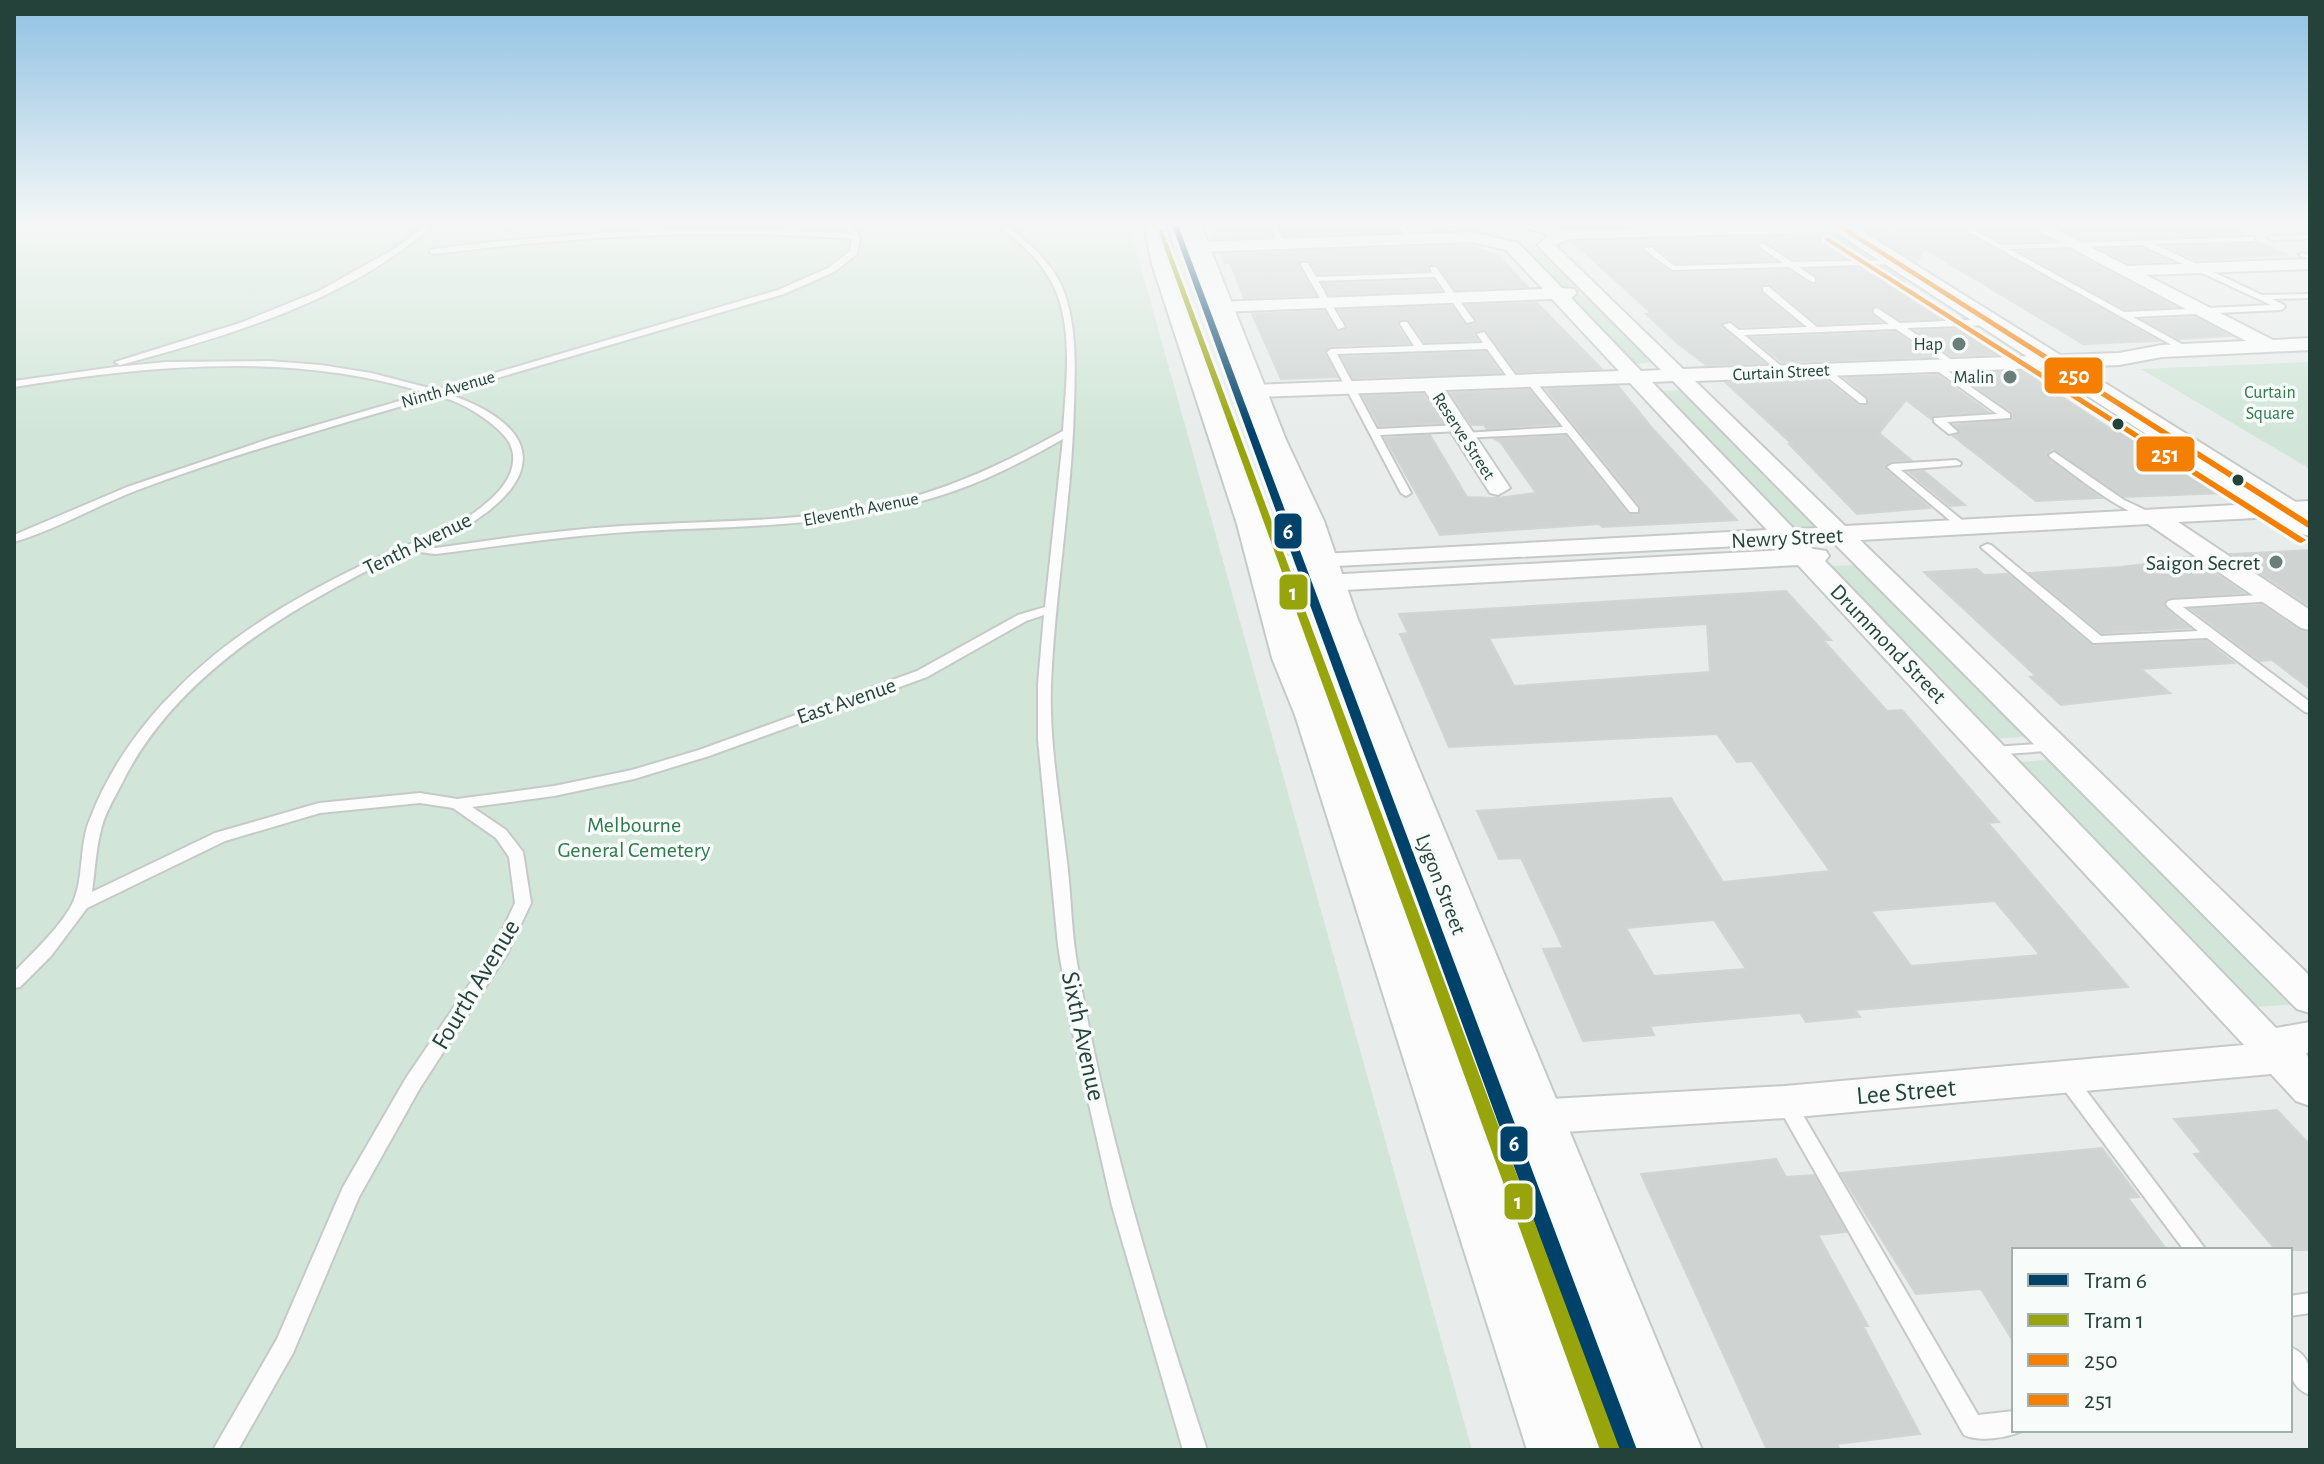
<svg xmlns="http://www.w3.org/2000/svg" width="2324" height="1464" font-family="'Alegreya Sans',sans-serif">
	<rect width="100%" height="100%" fill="#e8edeb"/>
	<g fill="#d1e6d8">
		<path d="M14,225H1129L1472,1450H14Z"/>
		<path d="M1539,244L1580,286L1579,288L1560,287L1520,245Z"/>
		<path d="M1578,295L1587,296L1657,362L1633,364L1570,298Z"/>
		<path d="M2310,362V469L2141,369Z"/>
		<path d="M1685,390L1823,526L1791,528L1657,391Z"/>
		<path d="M1860,565L2032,736L1994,739L1828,566Z"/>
		<path d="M2057,759L2300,1004L2255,1007L2020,762Z"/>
	</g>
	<g fill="#cfd4d2" stroke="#d1d6d4" stroke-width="2" fill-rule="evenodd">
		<path d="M1232,225H1266L1272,236L1214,238L1212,234H1217L1214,226Z"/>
		<path d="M1280,225H1394L1398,232L1284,236Z"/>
		<path d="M2104,225H2221L2242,234L2082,239L2058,227Z"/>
		<path d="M2028,228L2051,240L2002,242L1980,230Z"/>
		<path d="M1938,229L1961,230L2158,341L2083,344L1925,249L1917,262L1871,233Z"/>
		<path d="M1834,234L1869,257L1793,259L1762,240L1756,244L1757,248L1774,260L1675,263L1653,245L1641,250L1672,273L1788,270L1812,285L1817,284L1818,278L1808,270L1884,267L1905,281L1902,286L1951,318L1901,320L1876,305L1871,313L1880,321L1818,324L1771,285L1763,284L1761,293L1799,324L1740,327L1732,321L1722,322L1721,327L1764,363L1706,365L1677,343L1646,314H1651L1647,309L1573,242Z"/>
		<path d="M2257,241L2288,255L2196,260L2167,247Z"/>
		<path d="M1473,245L1499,256L1528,287L1456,290L1436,264L1428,265V270L1318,274L1311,262L1302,260L1298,266L1315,295L1244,298L1230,263H1225L1221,254Z"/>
		<path d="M2142,248L2170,261L2128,263L2101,249Z"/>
		<path d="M2069,250L2175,307L2125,309L2020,252Z"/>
		<path d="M1433,280L1440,290L1329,295L1323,284Z"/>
		<path d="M1537,303L1602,369L1517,372L1485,329L1474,333L1478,340L1425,342L1409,320L1401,319L1397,326L1409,343L1331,346L1324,353L1337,377L1281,379L1252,314L1324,311L1339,332L1348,328L1339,310L1451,306L1468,326L1477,322L1467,305Z"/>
		<path d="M2195,317L2230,336L2179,339L2144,320Z"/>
		<path d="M1968,329L2007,354L1952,356L1916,331Z"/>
		<path d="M1895,332L1931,357L1782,362L1752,338Z"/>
		<path d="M1486,352L1500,373L1353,378L1342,357Z"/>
		<path d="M2033,371L2046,379L2036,380L2111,429L2120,428L2147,443L2229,493L2124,497L2052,449L2046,454L2048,459L2101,498L2036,501L1953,436L1961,432L1954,425L2013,418L2012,412L1958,374Z"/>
		<path d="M1938,375L1988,412L1934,415L1931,419L1906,400L1879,433L1911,460L1892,461L1884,467L1930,508L1857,514L1789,444H1792L1726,383L1825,379L1858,405L1866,406L1868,397L1845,378Z"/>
		<path d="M1618,386L1652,428L1737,520L1602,527L1599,524L1440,535L1385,438L1430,435L1467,497L1497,498L1536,493L1501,443L1495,439L1566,436L1628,514L1638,515L1640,506L1546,389Z"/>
		<path d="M1529,390L1557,424L1487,429L1484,425H1472L1450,393Z"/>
		<path d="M1423,394L1442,423L1379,426L1363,396Z"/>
		<path d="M1924,471L1965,505L1950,506L1909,472Z"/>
		<path d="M2310,550V606L2231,554H2232Z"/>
		<path d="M2185,557H2191L2244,593L2166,599V609L2190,628L2102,633L2029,573L2121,567L2188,559Z"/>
		<path d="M1977,569L1984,575L2008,574L2091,645L2206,641L2234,663L2141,669L2170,693L2061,705L2030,677L2036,676L1924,572Z"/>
		<path d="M1786,591L1831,640H1823L1887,711L1902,710L1999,822L1988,823L2128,987L1855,1010L1860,1017L1806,1022L1800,1013L1650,1026L1654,1035L1583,1041L1543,949L1563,948L1521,858L1499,859L1477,811L1671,798L1723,882L1830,871L1752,761L1737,762L1717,734L1449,747L1400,634L1408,633L1399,614ZM1707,624L1710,672L1514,686L1489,638ZM1995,901L2040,955L1911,966L1871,911ZM1714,920L1746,969L1654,976L1626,928Z"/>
		<path d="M2262,605L2299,630L2310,633V689L2272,660L2260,661L2191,609Z"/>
		<path d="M2277,1110L2310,1145V1250H2276L2194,1154L2202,1153L2174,1119Z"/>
		<path d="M2102,1148L2139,1197L2128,1198L2167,1250H2014V1343L1981,1289L1916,1294L1840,1173Z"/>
		<path d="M1776,1159L1786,1177L1814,1175L1846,1232L1818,1235L1868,1326H1863L1920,1434L1837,1444L1840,1450H1767L1641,1174Z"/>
	</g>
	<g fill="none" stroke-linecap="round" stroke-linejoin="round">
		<g stroke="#c5cac8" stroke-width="4">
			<g id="lane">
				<path d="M426,225H434C347,301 229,336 120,365L115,362L240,323L319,291L394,249Z"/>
				<path d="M844,225H851L860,237L857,254L834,272L784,294L446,393C578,439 519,507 425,547L436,548C504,538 573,528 642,525C728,520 817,522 902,500C959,485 1012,459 1063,431C1066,381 1076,316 1046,273C1034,253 1015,240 998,225H1006C1029,243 1054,264 1064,292C1077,328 1075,368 1074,406C1072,497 1055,591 1051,684C1049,744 1060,802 1067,862C1071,893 1071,925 1076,957C1104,1125 1154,1288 1207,1450H1183L1112,1206L1070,1020L1058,945L1038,739V684L1044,615L1026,621L927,677L709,756L634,779L554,796L472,807L506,830L523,852L531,903L507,954L420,1088L359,1197L293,1353L238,1450H213L277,1339L343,1187L406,1078L494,948L515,903L509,857L496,838L453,808L420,803L320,813L225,841L87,908L51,956L20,987L14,988V972C31,955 64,923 73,902C84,879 79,844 90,819C108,771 140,725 177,689C234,631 306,591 379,557C414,541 454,531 484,505C502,491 521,468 510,444C502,426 454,395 435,397C427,397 417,402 409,404C388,410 367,416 347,422C276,443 204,465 135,491C94,507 55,530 14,542V535L127,487L272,438L427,393C293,351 150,365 14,387V381L115,367L166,362L269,361L321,365L371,373L437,390L778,290L828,268L850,251L852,239C712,227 573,237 434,254L430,252L431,250C471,243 512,240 552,237C652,228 751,226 850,234ZM1063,439L1045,607L1018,615L917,671L699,750L632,770L554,786L457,799L420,793L319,803L215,833L92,892C95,870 96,847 102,826C106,812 113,800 120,787C162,699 245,637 329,591C346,582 395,554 412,552C419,551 429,554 436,554C504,545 572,535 641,531C743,526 844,527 942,495C984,482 1024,461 1063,439Z"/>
				<path d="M1269,225H1276L1286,246H1280Z"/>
				<path d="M1397,225H1404L1415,239L1414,241H1408Z"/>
				<path d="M1957,225H1966L2001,245L2251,237H2254V241L2154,244L2262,295L2310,294V298L2272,299L2284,305L2285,307L2281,310L2133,317L2189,348L2190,350L2186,353ZM2144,245V246L2271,305L2124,312L2009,249Z"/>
				<path d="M2310,235V239L2272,240L2268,238L2272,236Z"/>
				<path d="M1763,243L1792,262L1893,260L1897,262L1893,264L1799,267L1815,278V282H1812L1789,267L1672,270L1644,249L1651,247L1674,266L1783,263L1760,247L1759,245Z"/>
				<path d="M2303,253L2310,255V260L2299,255Z"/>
				<path d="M1302,263H1308L1316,277L1432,273L1430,267H1436L1474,321L1467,323L1435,277L1318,281L1345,327L1338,329L1301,265Z"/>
				<path d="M1763,287H1769L1817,327L1889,324L1874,313V309L1877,308L1900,323L1989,319L1993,322L1989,325L1907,328L1956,363L1958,365L1953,368L1896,329L1744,335L1786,370V374L1783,375L1723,325L1730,323L1739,330L1807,327L1763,291Z"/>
				<path d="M1401,322H1407L1423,345L1483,343L1477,334L1484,332L1519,380L1511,382L1487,349L1337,354L1377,429L1459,425L1464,428L1459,431L1380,435L1411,493L1406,496L1401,493L1327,352L1331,349L1414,346L1400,324Z"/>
				<path d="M1935,362L2010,414V418L1947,422L1958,432L1949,434L1934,422V418L1997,414L1932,367L1930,365Z"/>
				<path d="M1821,368H1827L1866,399V403H1860L1821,372Z"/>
				<path d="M1529,376L1532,377L1638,508V512H1630L1567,433L1460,438V434L1464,433L1563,427L1524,379Z"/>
				<path d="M2054,452L2124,500L2160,517L2158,519C2130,521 2074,474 2050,457L2049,455Z"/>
				<path d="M1956,460L1961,463L1960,465L1901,470L1968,525L1970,527L1964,530L1960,529L1887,467L1892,464Z"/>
				<path d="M1987,544L1991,545L2101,636L2198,631L2168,607L2166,604L2168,601L2172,600L2278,594L2280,597L2278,600L2274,601L2183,607L2310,702V713L2305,712L2207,638L2093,643L1983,549L1981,547Z"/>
				<path d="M2055,743L2062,747L2060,750L1991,755L1984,751L1991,747Z"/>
				<path d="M2066,1071L2073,1073L2206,1250H2184L2059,1083L2057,1078L2059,1073Z"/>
				<path d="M1786,1095L1793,1098L1978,1415L2014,1411V1430L2022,1431C2007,1438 1979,1442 1964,1435L1779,1108L1777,1103L1779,1098Z"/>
				<path d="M2310,1293V1313L2290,1316V1296Z"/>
				<path d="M2290,1347C2313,1356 2310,1374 2310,1395C2287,1386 2290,1368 2290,1347Z"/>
			</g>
		</g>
		<g stroke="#c5cac8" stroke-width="4">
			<path id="street" d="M1520,225L1568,229L1887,225L1880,230L1569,239L1555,245L1683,369L2119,353L2162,345L2246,341L2028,225H2048L2127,266L2310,259V269L2146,275L2273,340L2310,338V350L2162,357L2119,365L1695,381L1845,526L2310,501V515L2178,522L2310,610V630L2301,628L2148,524L1860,540L2310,976V1013L2297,1009L1832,541L1807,543L1813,549L1826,551L1829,556L1825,561L2276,1028L2310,1022V1052L2306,1053L2310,1061V1106L2296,1101L2271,1074L1785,1118L1532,1134L1518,1129L1512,1117L1518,1105L1532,1100L1785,1086L2244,1045L1798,565L1326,591L1313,583L1326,575L1785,550L1779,544L1256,570L1252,565L1265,557L1767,530L1630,383L1445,390L1510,488L1498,495L1490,493L1425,391L1252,397L1242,391L1252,385L1619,371L1552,299L1218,312L1209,307L1218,302L1543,289L1506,250L1473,242L1197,252L1189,247L1197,242L1473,232L1518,243L1562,288L1574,289L1577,293L1571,298L1641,371L1661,370L1540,248L1538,245L1549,235ZM1673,381L1818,528L1794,529L1652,382Z"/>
		</g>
		<g stroke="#c3cbc8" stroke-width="4">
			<g id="secondary">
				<path d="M1144,225H1166L1176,264L1271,524L1312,658L1337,715L1472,1098L1498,1096L1319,617L1290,521L1256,440L1179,225H1201L1286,440L1324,521L1357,617L1419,769L1702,1450H1632L1516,1142L1489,1144L1597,1450H1527L1295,715L1272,658L1237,524L1152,264Z"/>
				<path d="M1825,225H1852L2310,511V536L2298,533Z"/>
			</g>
		</g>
		<use href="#lane" fill="#fcfcfc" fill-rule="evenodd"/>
		<use href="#street" fill="#fcfcfc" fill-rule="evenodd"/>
		<use href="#secondary" fill="#fcfcfc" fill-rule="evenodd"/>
		<g stroke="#f7fbf9" stroke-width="6">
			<path id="bus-1" d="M1834,225H1842L2310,522V529Z"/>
		</g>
		<g stroke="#f7fbf9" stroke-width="6">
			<path id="bus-2" d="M1825,238H1829L2306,540L2301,543L2298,542L1825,240Z"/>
		</g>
		<use href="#bus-1" fill="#f47f03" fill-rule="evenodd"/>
		<use href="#bus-2" fill="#f47f03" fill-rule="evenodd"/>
		<g stroke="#f7fbf9" stroke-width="6">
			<path id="tram-1" d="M1172,225H1178L1637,1450H1617Z"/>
		</g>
		<g stroke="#f7fbf9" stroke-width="6">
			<path id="tram-2" d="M1158,230L1163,231L1620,1450H1600Z"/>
		</g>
		<use href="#tram-1" fill="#01426a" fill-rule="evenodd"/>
		<use href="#tram-2" fill="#98a40c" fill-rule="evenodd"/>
	</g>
	<linearGradient id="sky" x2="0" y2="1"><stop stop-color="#8fc1e3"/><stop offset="0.52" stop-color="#f5f7f6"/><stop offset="1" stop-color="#f5f7f6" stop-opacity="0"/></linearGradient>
	<rect width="2324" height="430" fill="url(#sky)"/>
	<g fill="#697e78" stroke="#f7fbf9" stroke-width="3">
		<circle cx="1959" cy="344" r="8"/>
		<circle cx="2010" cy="377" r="8"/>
		<circle cx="2276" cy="562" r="8"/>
	</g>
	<g fill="#24423a" stroke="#f7fbf9" stroke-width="3">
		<circle cx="2118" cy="424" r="7"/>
		<circle cx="2238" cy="480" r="7"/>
	</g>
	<g text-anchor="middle" stroke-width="7" stroke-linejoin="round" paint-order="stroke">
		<g font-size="18" fill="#24423a" stroke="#f7fbf9" text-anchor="end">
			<text x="1943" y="350">Hap</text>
			<text x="1994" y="383">Malin</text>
		</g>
		<g font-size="18" fill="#24423a" stroke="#f7fbf9">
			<text transform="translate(1781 372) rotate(-3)" y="6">Curtain Street</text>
			<text transform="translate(448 389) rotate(-16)" y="6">Ninth Avenue</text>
			<text transform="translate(1464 436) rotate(57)" y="6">Reserve Street</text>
			<text transform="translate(861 509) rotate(-11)" y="6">Eleventh Avenue</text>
		</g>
		<g font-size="18" fill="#2d7a4b" stroke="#f7fbf9">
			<text x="2270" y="398">Curtain<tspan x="2270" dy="21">Square</tspan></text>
		</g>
		<g font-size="22" fill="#24423a" stroke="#f7fbf9">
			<text transform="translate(1787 537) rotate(-3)" y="8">Newry Street</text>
			<text transform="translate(417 543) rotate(-26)" y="8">Tenth Avenue</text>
			<text transform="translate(1889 643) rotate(46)" y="8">Drummond Street</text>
			<text transform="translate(846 700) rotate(-19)" y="8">East Avenue</text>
			<text transform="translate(1442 884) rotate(69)" y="8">Lygon Street</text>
		</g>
		<g font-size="22" fill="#24423a" stroke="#f7fbf9" text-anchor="end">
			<text x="2260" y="570">Saigon Secret</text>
		</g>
		<g font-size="22" fill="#2d7a4b" stroke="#f7fbf9">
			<text x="634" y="832">Melbourne<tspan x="634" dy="25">General Cemetery</tspan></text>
		</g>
		<g font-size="26" fill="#24423a" stroke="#f7fbf9">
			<text transform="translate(475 984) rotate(-59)" y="9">Fourth Avenue</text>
			<text transform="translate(1084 1036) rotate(78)" y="9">Sixth Avenue</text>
			<text transform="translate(1906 1091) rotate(-5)" y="9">Lee Street</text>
		</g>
	</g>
	<g stroke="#f7fbf9" stroke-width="3">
		<rect x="2043" y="356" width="61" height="39" rx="8" fill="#f47f03"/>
		<rect x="2135" y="435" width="61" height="38" rx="8" fill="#f47f03"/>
		<rect x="1273" y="512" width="30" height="38" rx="8" fill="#01426a"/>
		<rect x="1278" y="573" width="31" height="38" rx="8" fill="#98a40c"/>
		<rect x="1499" y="1125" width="30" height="38" rx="8" fill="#01426a"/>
		<rect x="1503" y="1182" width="31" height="39" rx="8" fill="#98a40c"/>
	</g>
	<g font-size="22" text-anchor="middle" font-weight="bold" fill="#fff">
		<text x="2074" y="383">250</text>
		<text x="2165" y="462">251</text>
		<text x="1288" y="539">6</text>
		<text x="1293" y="600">1</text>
		<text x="1514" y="1151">6</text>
		<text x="1518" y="1209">1</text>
	</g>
	<rect width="2324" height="1464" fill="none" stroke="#24423a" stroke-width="32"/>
	<rect x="2012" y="1248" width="280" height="184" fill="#f7fbf9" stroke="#a3b1ad" stroke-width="2"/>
	<rect x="2028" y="1274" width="40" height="12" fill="#01426a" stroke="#a3b1ad" stroke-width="2"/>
	<text x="2084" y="1288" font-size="24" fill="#24423a">Tram 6</text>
	<rect x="2028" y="1314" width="40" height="12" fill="#98a40c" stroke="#a3b1ad" stroke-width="2"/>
	<text x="2084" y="1328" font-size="24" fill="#24423a">Tram 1</text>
	<rect x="2028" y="1354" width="40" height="12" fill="#f47f03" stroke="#a3b1ad" stroke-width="2"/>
	<text x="2084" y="1368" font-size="24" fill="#24423a">250</text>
	<rect x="2028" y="1394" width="40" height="12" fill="#f47f03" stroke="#a3b1ad" stroke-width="2"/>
	<text x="2084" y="1408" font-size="24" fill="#24423a">251</text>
</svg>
